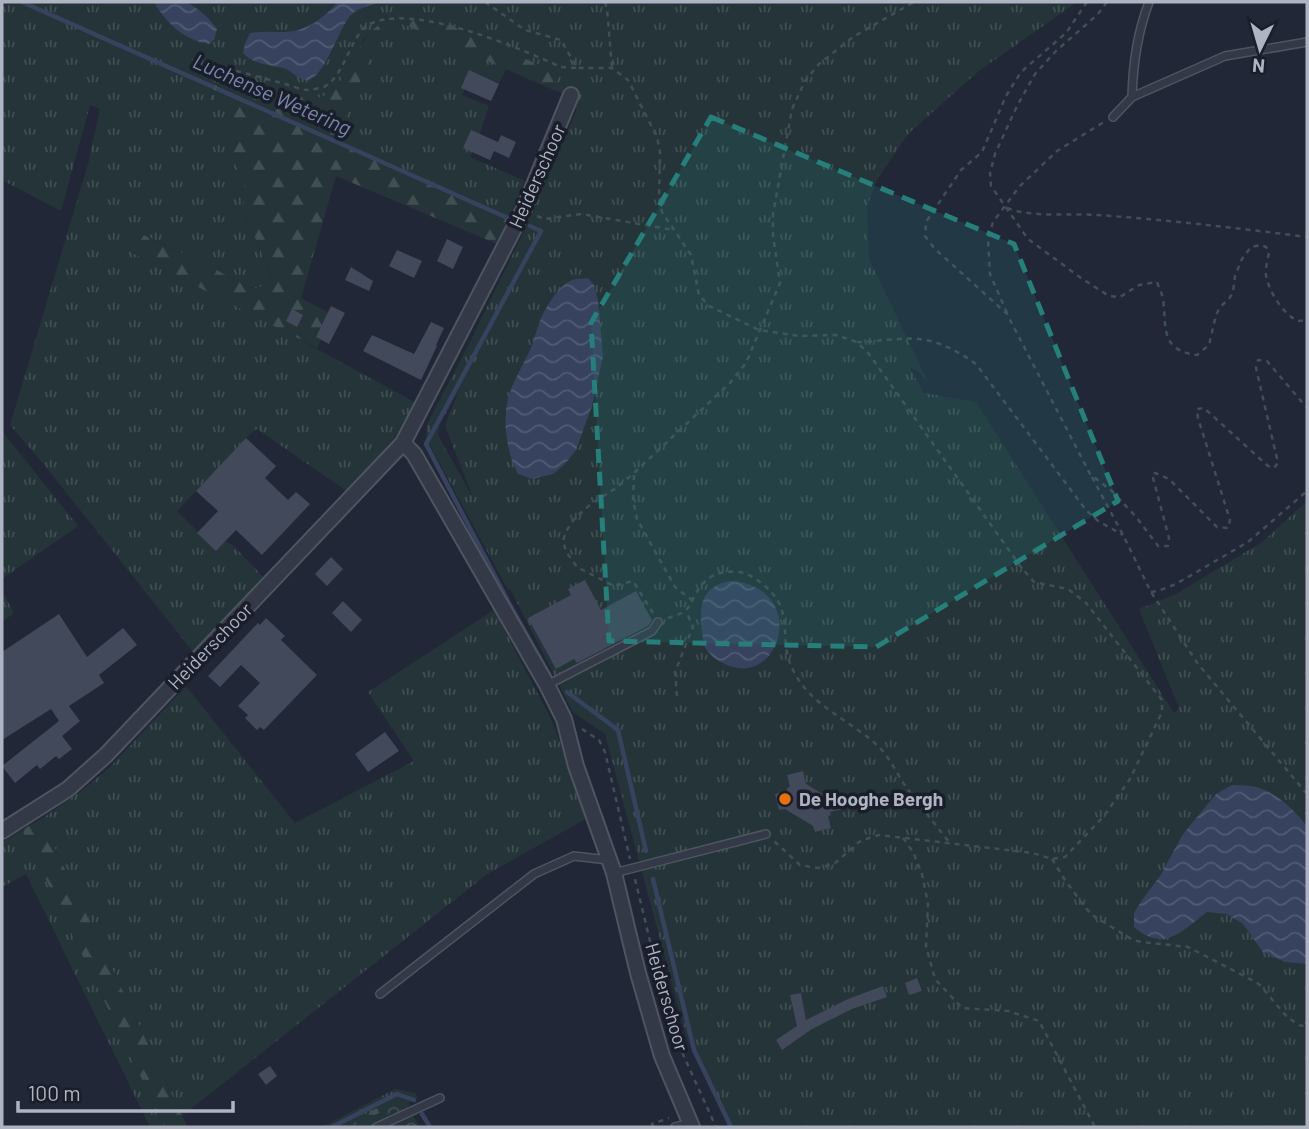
<svg xmlns="http://www.w3.org/2000/svg" width="1309" height="1129" font-family="Barlow,sans-serif">
	<defs>
		<pattern id="grass-tufts" width="24" height="20" patternUnits="userSpaceOnUse" patternTransform="scale(1.75)"><rect width="24" height="20" fill="#243438"/><path d="M3 7l-1-3M5 7V3M7 7l1-3M15 17l-1-3M17 17v-4M19 17l1-3" fill="none" stroke="#414f53"/></pattern>
		<pattern id="forest-firs" width="22" height="20" patternUnits="userSpaceOnUse" patternTransform="scale(1.75)"><rect width="22" height="20" fill="#243438"/><path d="M5 1l3.5 6h-7zM16 11l3.5 6h-7z" fill="#414f53"/></pattern>
		<pattern id="park-crowns" width="20" height="18" patternUnits="userSpaceOnUse" patternTransform="scale(1.75)"><rect width="20" height="18" fill="#243438"/><path d="M2 6a3 3 0 1 1 6 0M12 15a3 3 0 1 1 6 0" fill="none" stroke="#414f53"/></pattern>
		<pattern id="water-waves" width="16" height="10" patternUnits="userSpaceOnUse" patternTransform="scale(1.75)"><rect width="16" height="10" fill="#37425e"/><path d="M0 5q4-4 8 0t8 0" fill="none" stroke="#515b73"/></pattern>
	</defs>
	<rect width="100%" height="100%" fill="#212736"/>
	<g fill="url(#grass-tufts)" fill-rule="evenodd">
		<path d="M2,2H1077L979,71L908,134L877,180L867,207L869,259L928,382L919,372L909,367L924,393L976,402L1174,713L1179,708L1139,609L1176,594L1262,542L1307,501V1127H730L686,1036L605,734L573,712L510,589L508,590L426,438L427,424L468,346L527,225L577,109L559,101L562,93L551,89L559,74L453,26L416,20L400,22L506,69L497,87L470,77L462,95L489,106L478,139L470,157L525,181L510,217L335,141L383,24L364,38L348,71L244,213L267,265L271,280L267,285L257,288L248,287L213,268L145,235L133,252L273,325L418,404L386,450L348,492L257,429L246,438L181,507L177,511L216,550L226,541L235,547L265,579L194,653L45,466L10,425L88,164L100,109L90,105L61,211L2,180ZM460,388L445,426L474,500L438,435L439,426Z"/>
		<path d="M2,431L78,526L2,579Z"/>
		<path d="M2,591L14,613L2,622Z"/>
		<path d="M494,610L550,717L580,791L589,817L486,875L182,1116L41,819L84,789L111,766L186,686L295,823L414,761L368,692Z"/>
		<path d="M22,830L165,1127H150L26,874L2,887V842Z"/>
		<path d="M395,1089L415,1093L418,1098L406,1104L404,1101L349,1127H322Z"/>
	</g>
	<g fill="url(#forest-firs)">
		<path d="M411,19L453,26L559,74L551,89L394,20Z"/>
		<path d="M385,23L335,141L510,217L497,244L336,176L301,298L333,315L317,348L132,253L144,235L213,268L248,287L257,288L267,285L271,279L267,265L243,210L245,183L234,163L232,140L230,121L236,98L225,93L234,75C256,82 285,95 307,98C351,104 351,32 385,23Z"/>
		<path d="M41,819L182,1116L188,1127H165L22,830Z"/>
		<path d="M402,1101L410,1104L406,1110L363,1127H344L380,1106Z"/>
	</g>
	<path fill="url(#park-crowns)" d="M404,1101L420,1127H350Z"/>
	<g fill="url(#water-waves)">
		<path d="M154,2C164,2 179,0 187,3C199,8 210,19 217,29L214,40L209,44C184,40 166,23 154,2Z"/>
		<path d="M338,2H381C372,5 359,7 351,15C339,27 324,80 307,80C297,80 292,70 283,68C270,65 252,64 243,53L245,43L250,33C262,31 272,32 284,32C306,32 325,17 338,2Z"/>
		<path d="M588,278L594,285L598,300L603,356L592,406L576,450L565,464L553,474L532,479L518,474C508,456 504,430 506,411C508,388 520,372 529,352C534,342 536,331 540,321C544,309 560,284 572,280C577,278 584,279 588,278Z"/>
		<path d="M731,581C812,588 779,693 723,663C715,659 708,654 704,645C700,617 694,587 731,581Z"/>
		<path d="M1232,785C1241,785 1251,785 1259,788C1278,794 1295,811 1307,826V964L1285,962L1263,952L1243,924L1227,914L1207,912C1182,931 1164,953 1134,927V913L1142,900L1160,876L1183,834L1216,794Z"/>
	</g>
	<g fill="none" stroke-linecap="round" stroke-linejoin="round">
		<g stroke="#37425e" stroke-width="4.5">
			<path d="M22,2L508,218"/>
			<path d="M530,226L541,231L426,444L509,603L550,676"/>
			<path d="M567,692L618,730L646,851"/>
			<path d="M653,879L694,1050L731,1127"/>
			<path d="M422,1114L430,1127"/>
			<path d="M332,1127L397,1094L414,1100"/>
		</g>
	</g>
	<g fill="#42495b">
		<path d="M469,70L499,84L491,101L461,88Z"/>
		<path d="M471,130L498,142L501,135L516,142L509,158L494,151L490,160L463,148Z"/>
		<path d="M447,239L463,247L453,269L437,261Z"/>
		<path d="M397,250L422,261L414,278L389,266Z"/>
		<path d="M351,267L373,281L369,291L345,280Z"/>
		<path d="M331,306L345,313L329,344L316,337Z"/>
		<path d="M292,309L303,315L297,327L286,321Z"/>
		<path d="M431,322L444,328L436,345L437,346L421,380L363,351L372,335L414,354Z"/>
		<path d="M246,438L276,466L265,478L288,500L296,492L310,504L262,555L236,530L216,551L197,533L218,511L196,491Z"/>
		<path d="M331,557L343,569L327,586L315,574Z"/>
		<path d="M585,580L601,610L636,591L652,620L648,626L577,663L574,659L556,669L528,618L571,595L568,589Z"/>
		<path d="M343,601L362,620L351,632L332,613Z"/>
		<path d="M59,614L87,657L123,628L137,645L99,675L104,683L69,706L80,721L62,736L72,749L59,759L56,756L40,769L37,765L15,783L2,766L59,721L51,709L2,740V652Z"/>
		<path d="M266,618L285,636L281,640L317,675L264,730L260,727L257,730L245,718L248,715L238,706L260,683L241,665L220,687L208,676L258,623L260,625Z"/>
		<path d="M385,732L399,751L368,772L355,754Z"/>
		<path d="M803,771L806,784L826,796L839,793L843,809L830,812L831,815L828,816L831,828L815,832L813,826L785,809L779,810L775,794L787,791V788L790,787L787,775Z"/>
		<path d="M917,978L922,991L909,995L905,983Z"/>
		<path d="M883,986L887,997L852,1009L812,1029L782,1050L776,1040L797,1026L790,995L801,993L806,1020L848,999Z"/>
		<path d="M270,1066L277,1076L266,1085L258,1074Z"/>
	</g>
	<g fill="none" stroke-linecap="round" stroke-linejoin="round">
		<g stroke="#4f5461" stroke-width="10">
			<g id="service">
				<path d="M1132,97C1133,63 1137,34 1149,2"/>
				<path d="M1113,117L1132,97L1225,56L1307,42"/>
				<path d="M547,685L652,631L658,622"/>
				<path d="M614,873L766,834"/>
				<path d="M380,994L534,874L574,856L608,860"/>
				<path d="M377,1127L440,1098"/>
				<path d="M675,1127L690,1123"/>
			</g>
		</g>
		<g stroke="#4f5461" stroke-width="18">
			<g id="minor">
				<path d="M403,443L414,454L547,685L564,719L576,766L614,873L638,973L662,1056L692,1127"/>
				<path d="M2,831L68,789L106,755L403,443L524,209L571,95"/>
			</g>
		</g>
		<g stroke="#404f55" stroke-width="2.5" stroke-dasharray="5 5" stroke-linecap="butt">
			<path d="M485,2L525,30L561,40L577,68H612L628,80L657,137L660,152L659,201L662,212L691,255L699,295L709,306L759,330L799,336L836,335L857,342L869,354L1021,567L1034,582L1068,589L1086,603L1162,700V712L1130,779L1104,816L1065,857L1052,859L1033,853L879,835L869,838L859,842L834,864L818,868L800,865L774,841"/>
			<path d="M605,2L607,9L612,68"/>
			<path d="M1087,2L1066,33L1021,72L1006,96L982,152L961,170L926,222L925,236L934,248L1007,314L1090,474L1113,492L1137,518L1158,546H1168L1169,538L1152,474L1155,473L1169,479L1217,527L1228,528L1230,520L1198,418L1197,409L1204,408L1268,466L1274,468L1278,463L1256,368L1258,360L1267,361L1307,408"/>
			<path d="M1107,2L1097,15L1056,51L1035,74L1017,106L995,154L990,173L991,186L1028,239L1081,278L1109,296L1120,297L1139,285L1157,282C1159,288 1162,293 1163,299C1167,327 1159,350 1197,355L1209,345L1216,315L1220,307L1229,299L1233,292L1235,276L1242,259L1251,247L1261,245L1266,247L1269,252C1268,259 1265,268 1266,275C1269,292 1282,312 1297,321L1307,320"/>
			<path d="M212,100L221,67C241,72 262,78 282,83C290,85 300,90 308,90C312,90 320,88 324,87C344,76 349,41 366,26C409,0 516,47 561,67L577,68"/>
			<path d="M1007,208C1033,218 1069,213 1098,215C1168,220 1237,228 1307,237"/>
			<path d="M537,216L544,219L581,214L674,230"/>
			<path d="M1007,313L990,274L988,239L993,222L1019,187L1057,151L1104,122"/>
			<path d="M857,342C877,342 899,337 919,339C940,341 959,352 976,364L1086,510L1098,521L1123,535"/>
			<path d="M634,475L633,500L637,519L675,587L692,600"/>
			<path d="M1092,477L1123,535L1151,592L1198,664L1307,794"/>
			<path d="M1151,592L1158,591L1176,584L1248,542L1307,491"/>
			<path d="M653,613L633,581L614,586L577,567L567,553L563,542L565,533L575,518L591,504L616,488L634,473L730,383L746,363L780,283L773,235V214L792,109L805,81L819,64L853,37L914,2"/>
			<path d="M668,618C673,616 683,614 687,609C690,606 692,600 695,595C704,578 717,570 738,572C749,573 758,580 766,587C796,613 777,639 793,670C811,707 851,720 879,747C890,758 897,774 906,787C920,806 935,824 949,842"/>
			<path d="M677,696L675,672L693,627L686,611"/>
			<path d="M582,729L599,740L605,752L630,859"/>
			<path d="M903,838L913,852L922,874L928,904L926,946L935,979L962,1008L1008,1011L1039,1021L1095,1127"/>
			<path d="M1052,859L1065,880L1084,906L1092,915L1133,940L1142,942L1188,947L1246,977L1259,984L1287,1017L1299,1025L1307,1027"/>
			<path d="M635,879L657,970L681,1050L716,1127"/>
			<path d="M653,1127L652,1124L669,1118"/>
		</g>
		<use href="#service" stroke="#343947" stroke-width="7"/>
		<use href="#minor" stroke="#343947" stroke-width="14"/>
	</g>
	<path fill="#277f7b" fill-opacity="0.2" stroke="#277f7b" stroke-width="5" stroke-dasharray="14 9" stroke-linejoin="round" d="M711,117L1014,244L1118,501L876,647L609,641L591,323Z"/>
	<circle fill="#e8710a" stroke="#1a1e2b" stroke-width="2.5" cx="785" cy="799" r="7"/>
	<g text-anchor="middle" stroke-width="7" stroke-linejoin="round" paint-order="stroke">
		<g font-size="19" fill="#afb4c3" stroke="#1a1e2b">
			<text transform="translate(537 176) rotate(-66)" y="7">Heiderschoor</text>
			<text transform="translate(210 646) rotate(-46)" y="7">Heiderschoor</text>
			<text transform="translate(667 997) rotate(74)" y="7">Heiderschoor</text>
		</g>
		<g font-size="19" font-weight="bold" fill="#afb4c3" stroke="#1a1e2b" text-anchor="start">
			<text x="799" y="806">De Hooghe Bergh</text>
		</g>
		<g font-size="21" font-style="italic" fill="#7886aa" stroke="#1a1e2b">
			<text transform="translate(272 95) rotate(24)" y="7">Luchense Wetering</text>
		</g>
	</g>
	<rect width="1309" height="1129" fill="none" stroke="#afb4c3" stroke-width="7"/>
	<g transform="translate(1260 49) rotate(185)" stroke="#1a1e2b" stroke-width="5" paint-order="stroke">
	<path d="M0-5L12 26L0 18L-12 26Z" fill="#afb4c3"/>
	<text y="-10" font-size="19" font-weight="bold" text-anchor="middle" fill="#afb4c3">N</text>
	</g>
	<path d="M18 1101v10h215v-10" fill="none" stroke="#afb4c3" stroke-width="3.5"/>
	<text x="28" y="1101" font-size="21" fill="#afb4c3" stroke="#1a1e2b" stroke-width="5" paint-order="stroke">100 m</text>
</svg>
